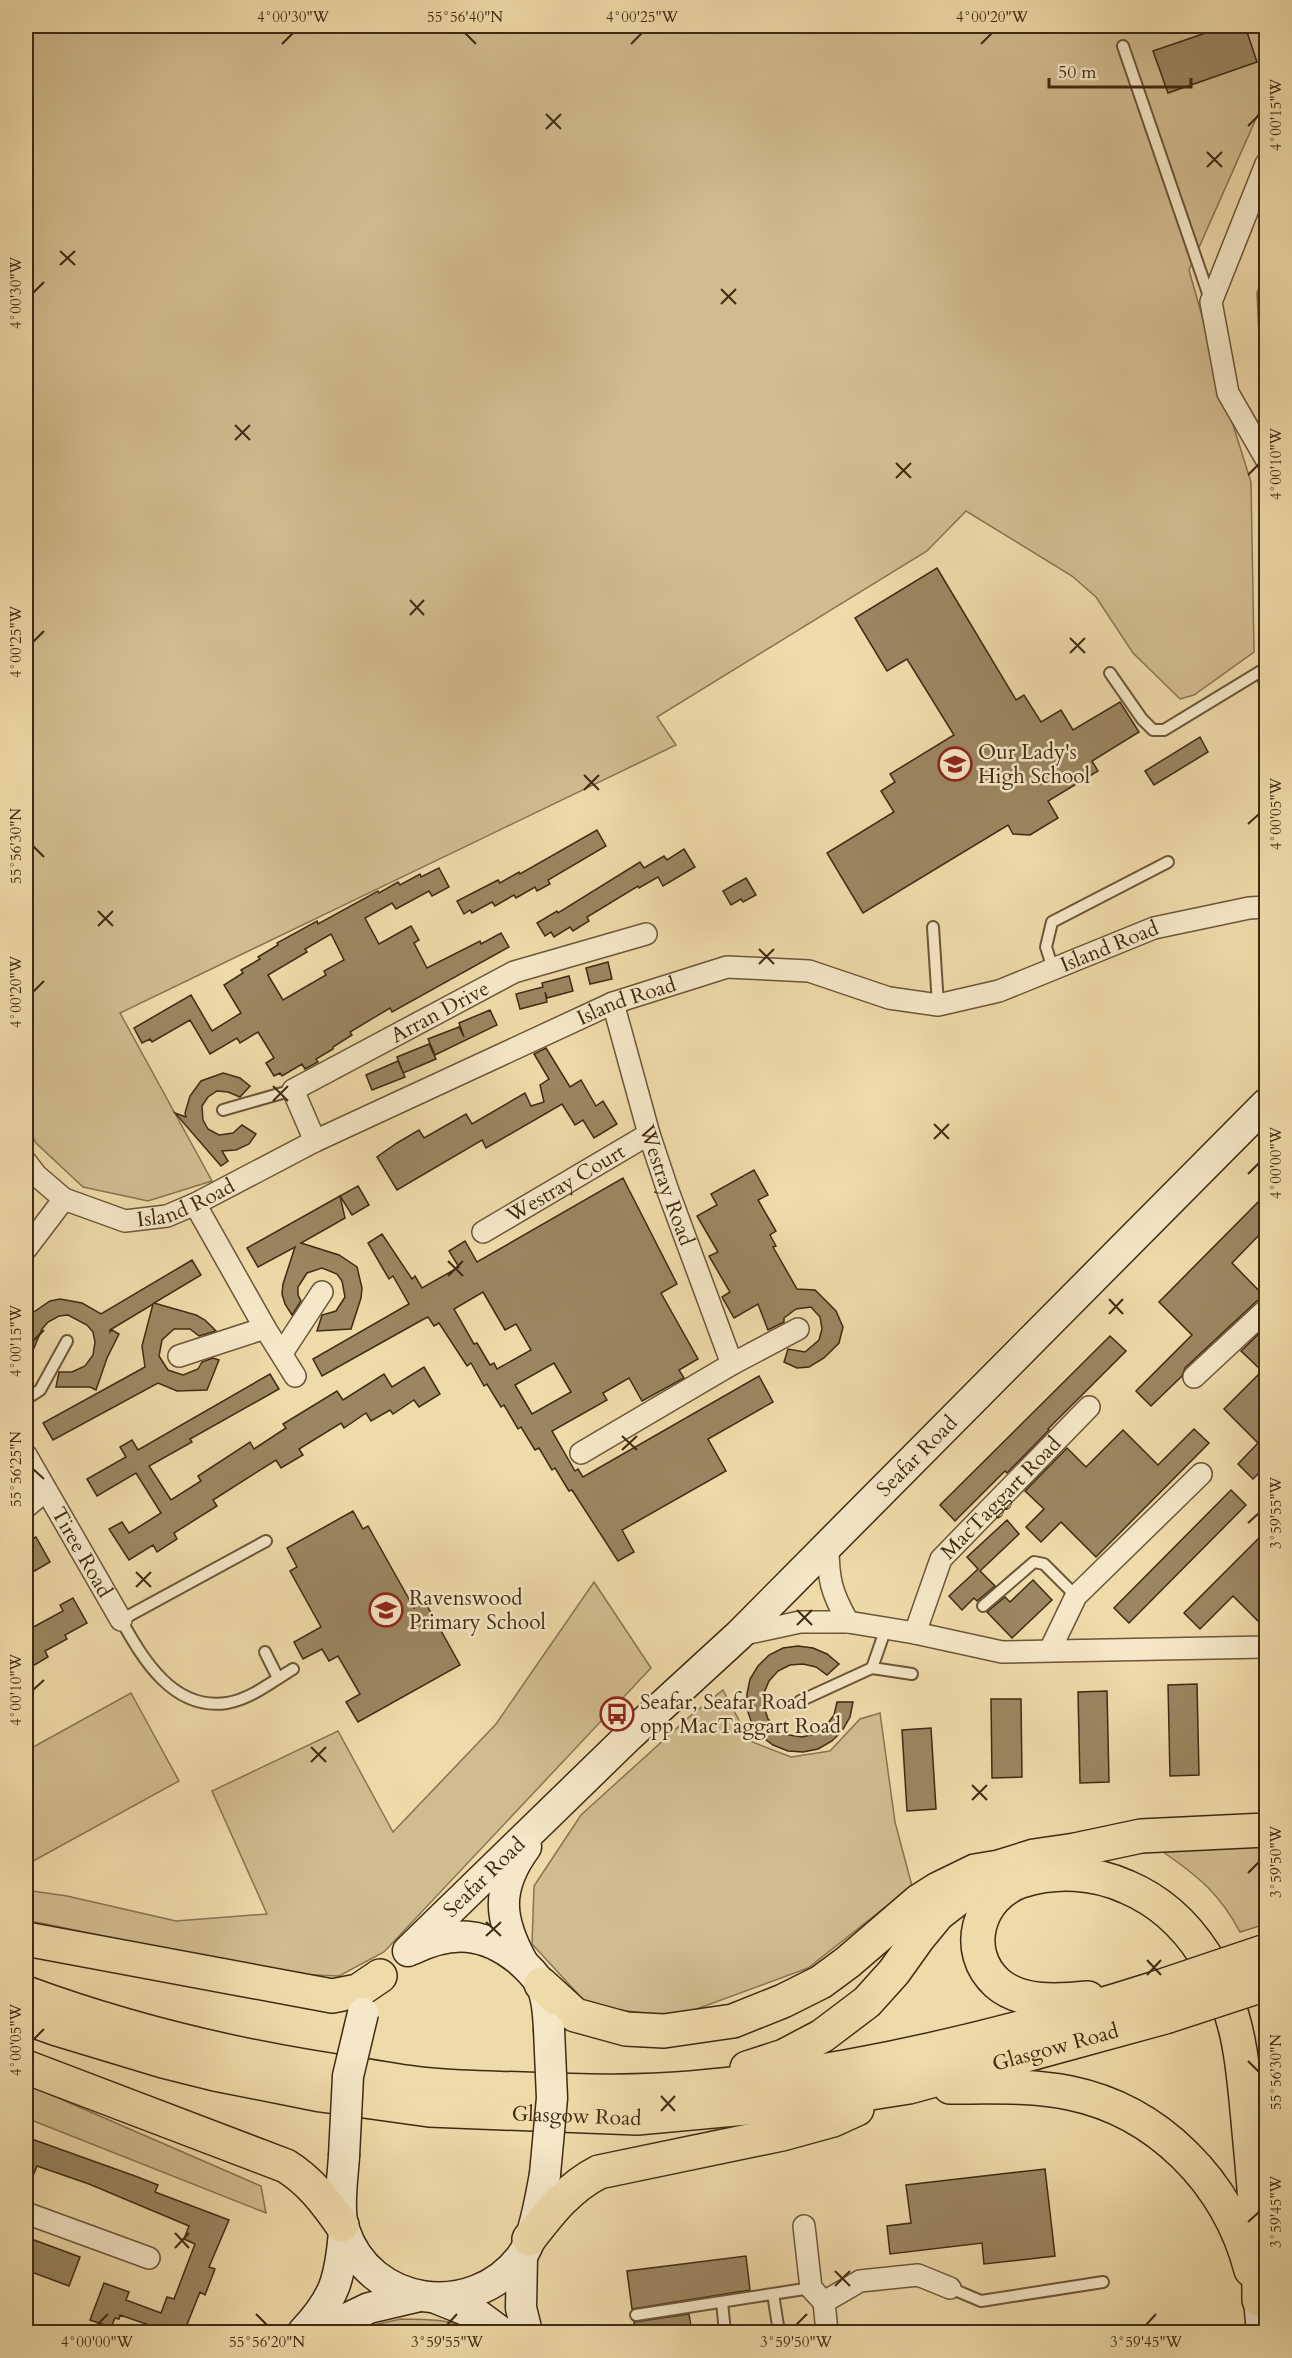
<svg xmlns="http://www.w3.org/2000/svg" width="1292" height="2358" font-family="Cardo,serif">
	<rect width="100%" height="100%" fill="#efdaa9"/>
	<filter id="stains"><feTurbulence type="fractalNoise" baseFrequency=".00333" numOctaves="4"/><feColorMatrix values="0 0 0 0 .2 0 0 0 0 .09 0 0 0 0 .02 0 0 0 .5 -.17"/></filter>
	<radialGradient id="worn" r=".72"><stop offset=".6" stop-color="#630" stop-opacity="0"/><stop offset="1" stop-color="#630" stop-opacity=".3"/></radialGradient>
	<g fill="#d1bc8f" stroke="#887350" stroke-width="1.5">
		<path d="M26,26H1266V96L1189,270L1228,409L1251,482L1254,652L1194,695L1180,699L1133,653L1096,597L1072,576L966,511L927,551L657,717L676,745L120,1013L212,1181L148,1201L83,1187L36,1143L26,1124Z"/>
		<path d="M1266,267V379L1260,357L1257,293Z"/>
		<path d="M594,1582L651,1668L384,1952L339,1976L286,1974L26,1920V1890L67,1896L176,1921L267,1914L212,1791L338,1731L393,1832L496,1724Z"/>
		<path d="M723,1690L750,1741L791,1757L830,1751L860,1719L880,1713L895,1822L912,1886L808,1968L675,2017L589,2006L532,1944L534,1886L581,1815L689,1717Z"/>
		<path d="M131,1693L179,1781L26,1865V1751Z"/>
		<path d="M1266,1846V1924L1240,1932C1220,1894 1198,1876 1163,1852Z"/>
		<path d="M26,2084L261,2186L266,2213L26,2118Z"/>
		<path d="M401,2319C425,2320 454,2318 475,2332H355L364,2327Z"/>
	</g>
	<g fill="#9b8661" stroke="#3f2a12" stroke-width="1.5" fill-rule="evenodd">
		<path d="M1226,26H1245L1257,62L1168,93L1153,51Z"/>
		<path d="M937,568L1016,700L1024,695L1041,722L1061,710L1073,730L1120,702L1139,732L1092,761L1098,771L1048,801L1058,818L1030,835L1013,834L1008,825L863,913L827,853L894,812L881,791L895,782L890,774L954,735L907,659L887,671L855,618Z"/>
		<path d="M1200,737L1208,752L1154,785L1145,771Z"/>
		<path d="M597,830L606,846L548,880L550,884L537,891L535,887L516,898L514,895L495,906L492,902L472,913L470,910L464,914L457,901L498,880L500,883L519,872L520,874Z"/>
		<path d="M684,849L695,867L663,886L658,877L639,888L638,886L587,917L589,921L573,931L570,927L554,937L551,932L545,936L537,923L557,911L558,913L640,862L644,868L664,856L667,860Z"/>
		<path d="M439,868L449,887L432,896L429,891L396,909L392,903L365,918L379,944L411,926L419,940L414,943L427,968L480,941L481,944L501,933L509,947L392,1012L390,1008L350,1032L352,1035L333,1047V1049L316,1059L318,1062L305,1069L302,1064L282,1076L280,1073L274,1076L266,1063L274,1058L258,1032L240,1043L237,1038L210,1054L190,1020L152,1042L150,1039L142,1043L134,1028L191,995L212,1031L241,1013L224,985L243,973L241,970L260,959L258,957L278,945L277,943L317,921L318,924L378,891L379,893L398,882L400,885L420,874L421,877ZM331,934L344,960L324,971L326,975L283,1000L268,975L307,952L305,949Z"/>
		<path d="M746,878L756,895L743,902L741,899L731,905L723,891Z"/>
		<path d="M608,962L612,979L590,984L586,968Z"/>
		<path d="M569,976L573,991L547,998L545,992L547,1002L520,1009L516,994L543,987L542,983Z"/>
		<path d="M490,1010L497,1025L435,1055L428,1039L459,1027L464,1037L459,1023Z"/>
		<path d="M429,1044L436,1059L403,1073L397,1057Z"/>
		<path d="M546,1048L570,1087L581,1080L596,1106L603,1101L617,1124L594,1138L583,1120L575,1125L562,1104L486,1148L482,1140L397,1190L377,1157L397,1143L419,1130L424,1138L466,1114L472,1124L525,1093L531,1106L544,1102L540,1085L549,1079L534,1054Z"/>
		<path d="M398,1061L405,1077L372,1090L366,1075Z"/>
		<path d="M223,1073L240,1078L250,1086L240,1097L228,1092L217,1091L208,1097L202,1106L203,1120L208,1129L219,1135L233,1133L242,1125L256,1134L249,1144L236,1150L222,1151L228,1161L221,1166L175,1113L186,1117L185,1113L190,1096L201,1081Z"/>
		<path d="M754,1170L768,1195L758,1200L776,1231L770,1235L776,1246L773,1247L797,1289L815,1290L836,1311L843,1327L839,1343L824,1358L809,1367L797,1368L784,1362L788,1349L805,1352L819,1340L822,1329L820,1317L811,1307L796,1309L784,1318V1322L768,1330L758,1304L734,1318L722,1297L730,1292L709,1256L718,1252L697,1216L717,1205L711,1194Z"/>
		<path d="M623,1178L677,1284L661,1293L698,1359L679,1370L684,1378L642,1401L629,1378L603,1393L607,1400L552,1431L575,1471L578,1469L583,1477L759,1376L773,1402L708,1439L726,1471L622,1530L634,1552L618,1561L572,1490L569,1491L555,1468L552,1470L539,1448L535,1450L521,1427L518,1429L504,1405L501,1407L487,1384L484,1386L471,1363L467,1366L439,1323L434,1326L428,1317L422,1320L322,1376L313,1359L409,1304L393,1276L389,1279L368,1243L382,1234L412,1279L415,1276L422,1288L459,1267L449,1251L465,1241L477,1262ZM483,1292L505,1330L516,1324L531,1350L497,1369L494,1363L490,1365L477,1343L474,1344L454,1309ZM554,1363L571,1392L532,1414L515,1385Z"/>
		<path d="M358,1186L369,1205L352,1215L340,1196Z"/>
		<path d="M1266,1194V1228L1232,1263L1266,1298L1257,1301L1185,1368L1182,1376L1151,1406L1136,1391L1192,1335L1159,1302Z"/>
		<path d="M340,1196L345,1218L301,1243L339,1255L357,1267L362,1288L361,1298L351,1329L317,1331L322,1315L336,1311L345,1297L342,1281L337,1274L322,1268L307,1273L298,1287V1295L301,1301L292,1315L285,1304L282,1294L283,1284L295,1247L258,1267L247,1248Z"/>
		<path d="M192,1260L201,1275L154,1303L196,1315L205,1320L216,1331L199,1336L190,1329H174L162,1340L159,1356L168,1370L183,1375L198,1369L202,1362L213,1358L219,1360L207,1390L177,1391L158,1383L53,1440L43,1423L145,1367L142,1346L153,1304L110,1330V1332L112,1330L119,1334L107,1358L96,1390L90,1387H56L59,1372H72L85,1366L93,1355L95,1342L93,1332L87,1325L68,1315L59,1316L48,1322L42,1329L26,1367V1323L31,1314L50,1301L60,1299L82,1303L101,1314Z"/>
		<path d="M1266,1327V1466L1253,1479L1238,1464L1258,1443L1224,1409L1262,1371L1241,1351Z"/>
		<path d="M1110,1336L1126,1351L1048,1429L1049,1430L1007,1473L1005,1471L955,1521L940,1505Z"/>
		<path d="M424,1367L440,1394L419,1407L414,1400L393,1414L390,1410L371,1421L366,1413L344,1428L341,1423L299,1449L303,1455L281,1468L276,1460L213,1500L217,1506L174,1533L177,1539L157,1552L153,1545L129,1560L109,1529L122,1522L129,1533L161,1513L136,1473L97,1496L87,1479L126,1457L120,1447L132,1440L138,1450L270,1374L279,1389L190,1439L192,1442L149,1466L171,1500L201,1481L198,1476L250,1442L254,1449L286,1428L283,1424L337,1391L343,1400L384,1374L392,1387Z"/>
		<path d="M1194,1429L1209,1443L1096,1557L1061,1522L1041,1542L1026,1527L1044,1509L1025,1491L1067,1448L1086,1467L1123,1430L1158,1465Z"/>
		<path d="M1231,1490L1246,1505L1129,1623L1114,1608Z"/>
		<path d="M353,1511L363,1529L368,1526L414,1608L425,1602L460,1665L358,1722L346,1702L360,1694L338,1656L329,1661L322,1649L303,1659L294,1642L321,1627L290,1571L297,1567L287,1548Z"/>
		<path d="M1007,1520L1019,1534L980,1571L995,1586L977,1601L974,1598L962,1610L949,1596L978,1569L967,1557Z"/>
		<path d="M1266,1531V1629L1233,1596L1200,1629L1184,1613Z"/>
		<path d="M36,1537L50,1562L26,1576V1542Z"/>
		<path d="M1033,1580L1052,1600L1012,1638L987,1612L1005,1597L1010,1602Z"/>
		<path d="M73,1598L87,1623L65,1635L67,1639L45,1651L48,1657L26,1670V1631L63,1611L60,1605Z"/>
		<path d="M798,1646L813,1648L827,1654L839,1664L827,1675L816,1667L803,1664L790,1665L778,1671L769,1681L764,1693V1707L768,1719L777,1729L789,1735L802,1737L815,1734L826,1726L834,1715L837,1702H853L850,1717L842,1731L832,1741L818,1749L803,1752L788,1751L773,1745L761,1736L752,1724L747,1709V1694L750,1679L758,1666L769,1655L783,1648Z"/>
		<path d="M1197,1684L1199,1775L1170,1776L1168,1685Z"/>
		<path d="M1107,1691L1109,1782L1080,1783L1078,1692Z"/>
		<path d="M991,1699H1021L1022,1777L992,1778Z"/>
		<path d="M931,1728L936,1809L907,1811L902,1730Z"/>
		<path d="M26,2137L135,2176L158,2185L155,2192L229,2220L209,2267L215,2269L205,2295L200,2292L184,2332H164L155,2329V2327L120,2315L119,2319L115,2318L111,2327L90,2320L104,2283L129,2292L126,2300L161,2313L167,2297L174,2299L195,2244L184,2239L189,2226L89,2184L37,2166L26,2193Z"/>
		<path d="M1045,2169L1055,2256L984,2264L982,2243L890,2254L887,2226L911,2223L906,2185Z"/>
		<path d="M26,2237L80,2257L69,2286L26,2270Z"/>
		<path d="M746,2256L750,2290L632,2309L627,2271Z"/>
		<path d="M689,2314L692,2332H635L634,2322Z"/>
	</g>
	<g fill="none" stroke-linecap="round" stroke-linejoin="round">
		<g stroke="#6b5638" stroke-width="14">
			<g id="lane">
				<path d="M1123,46L1210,299"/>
				<path d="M1260,672L1266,684"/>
				<path d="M1110,673L1142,719L1153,730H1164L1266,668"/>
				<path d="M933,927L938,1005"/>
				<path d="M1053,969L1046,947L1052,922L1168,862"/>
				<path d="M223,1110L293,1090"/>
				<path d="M26,1399L40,1390L67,1341"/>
				<path d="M266,1541L121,1620C143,1659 173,1711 227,1703C251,1699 273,1681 293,1669"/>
				<path d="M983,1606L1034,1562L1044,1564L1076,1596"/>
				<path d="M886,1628L872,1668L912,1674"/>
				<path d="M265,1652L278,1678"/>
				<path d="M800,1701L872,1668"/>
				<path d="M950,2288L981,2301L1103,2282"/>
				<path d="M773,2294L779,2332"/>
				<path d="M722,2302L725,2332"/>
				<path d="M636,2315L811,2288"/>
			</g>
		</g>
		<g stroke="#6b5638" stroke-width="24">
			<g id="street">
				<path d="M1266,164L1211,302L1228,393L1266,459"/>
				<path id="s1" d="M613,1003L649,1134L668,1191L732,1364"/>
				<path id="s2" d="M315,1141L293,1090L514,972L646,934"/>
				<path id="s3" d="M26,1162L36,1175L64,1199L125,1221L167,1216L195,1204L315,1141L613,1003L727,967L809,971L889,998L938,1005L999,991L1154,928L1249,908L1266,907"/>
				<path d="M195,1204L265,1328L295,1376"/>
				<path id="s4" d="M483,1232L649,1134"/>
				<path d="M26,1249L64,1199"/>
				<path d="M282,1353L322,1292"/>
				<path d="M179,1356L265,1328"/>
				<path d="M1194,1377L1266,1310"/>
				<path d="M581,1453L732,1364L798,1329"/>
				<path id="s5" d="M26,1455L121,1620"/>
				<path d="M26,1507L45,1491"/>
				<path d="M828,1545C828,1579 831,1592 848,1622"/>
				<path id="s6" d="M915,1633L941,1559L1089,1407"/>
				<path d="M740,1635L800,1622H848L915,1633L1002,1652L1266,1647"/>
				<path d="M1050,1650L1076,1596L1201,1474"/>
				<path d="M26,2213L149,2258"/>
				<path d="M804,2226L811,2288L824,2302"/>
				<path d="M827,2332L824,2302L860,2281L918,2275L950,2288"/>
			</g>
		</g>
		<g stroke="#3f2a12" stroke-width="33">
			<g id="secondary">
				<path d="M413,1949C452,1930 484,1932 518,1959C526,1966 535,1975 540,1983C548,1996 548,2015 549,2029"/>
				<path id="s7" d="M408,1951L629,1736L739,1635L1266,1104"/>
				<path d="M523,1963C499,1920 495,1889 526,1847"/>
				<path d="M344,2156C343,2176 337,2211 344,2229C369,2307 472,2321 521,2257C534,2241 541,2195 545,2174"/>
				<path d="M522,2256L521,2308L527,2332"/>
				<path d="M438,2299L478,2315L501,2332"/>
				<path d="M1259,2300L1262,2332"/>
				<path d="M303,2332C335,2298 340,2279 344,2232"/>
				<path d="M319,2332L369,2308L420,2296"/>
			</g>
		</g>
		<g stroke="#3f2a12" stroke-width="36">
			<g id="primary">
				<path d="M26,1939L332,1996L358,1991L380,1976"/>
				<path d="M541,1984L575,2015L626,2029L664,2031L733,2021L783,2001L821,1982L848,1962L919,1901L938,1889L975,1871L999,1867L1034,1856L1075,1850L1141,1836L1266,1830"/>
				<path d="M26,1993C135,2033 247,2059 362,2075C385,2079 408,2083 431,2085C461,2088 492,2088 523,2089C578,2091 635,2093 691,2088C849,2074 1002,2037 1153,1989"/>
				<path d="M1088,1998C1059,2001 1021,2004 997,1983C962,1951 978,1896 1021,1881C1056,1870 1094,1872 1127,1887C1193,1915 1229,1983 1240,2051C1245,2081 1247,2112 1250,2142C1255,2195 1259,2247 1259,2300"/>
				<path id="s8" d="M26,2018L57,2029L163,2061L215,2074L321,2095L429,2110L637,2118L813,2102L909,2087L1165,2017"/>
				<path d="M26,2067L286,2166C310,2181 326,2202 342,2225"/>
				<path d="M747,2068L784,2056L822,2036L867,2002L894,1972L919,1937L938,1914L969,1890"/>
				<path d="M950,2087C990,2087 1031,2085 1070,2093C1158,2111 1228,2182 1251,2270"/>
				<path d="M529,2239C550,2212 568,2188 599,2172L782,2134L833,2120L857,2109"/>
			</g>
		</g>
		<use href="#lane" stroke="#f5e7c7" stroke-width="10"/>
		<use href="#street" stroke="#f5e7c7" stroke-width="21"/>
		<use href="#secondary" stroke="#f5e7c7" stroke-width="30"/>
		<use href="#primary" stroke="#efdaa9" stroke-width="33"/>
		<g stroke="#3f2a12" stroke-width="33" stroke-linecap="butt">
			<g id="secondary-bridge">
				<path d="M344,2156L348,2076L363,2013"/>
				<path d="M545,2174L552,2098L549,2029"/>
			</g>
		</g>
		<g stroke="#3f2a12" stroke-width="36" stroke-linecap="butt">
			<g id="primary-bridge">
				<path d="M1153,1989L1266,1951"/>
				<path d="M1165,2017L1266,1984"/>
			</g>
		</g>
		<use href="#secondary-bridge" stroke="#f5e7c7" stroke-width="30"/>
		<use href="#primary-bridge" stroke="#efdaa9" stroke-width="33"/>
	</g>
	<path fill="none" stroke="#3f2a12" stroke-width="2" d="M465,33L476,44M282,44L293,33M631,44L642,33M981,44L992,33M546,114L561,129M1248,126L1259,115M546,129L561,114M1207,152L1222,167M1207,167L1222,152M60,251L75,265M60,265L75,251M721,289L736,304M33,293L44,282M721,304L736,289M235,425L250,440M235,440L250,425M896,463L911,478M1248,475L1259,464M896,478L911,463M410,600L424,615M410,615L424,600M1070,638L1085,653M33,642L44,631M1070,653L1085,638M584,775L599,790M584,790L599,775M1248,824L1259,814M33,846L44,857M98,911L113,926M98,926L113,911M759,949L774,964M759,964L774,949M33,992L44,981M273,1086L288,1101M273,1101L288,1086M934,1124L949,1139M934,1139L949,1124M1248,1174L1259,1163M448,1261L463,1276M448,1276L463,1261M1109,1299L1123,1314M1109,1314L1123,1299M33,1341L44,1330M622,1436L637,1450M622,1450L637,1436M33,1469L44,1479M1248,1523L1259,1513M136,1572L151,1587M136,1587L151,1572M797,1610L812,1625M797,1625L812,1610M33,1690L44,1680M311,1747L326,1762M311,1762L326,1747M972,1785L987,1800M972,1800L987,1785M1248,1873L1259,1862M486,1922L501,1936M486,1936L501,1922M1147,1960L1161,1975M1147,1975L1161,1960M33,2040L44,2029M1248,2061L1259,2072M661,2096L675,2111M661,2111L675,2096M1248,2222L1259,2212M175,2233L189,2248M175,2248L189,2233M835,2271L850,2286M835,2286L850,2271M256,2314L267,2325M97,2325L108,2314M447,2325L457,2314M796,2325L807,2314M1146,2325L1156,2314"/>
	<defs>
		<g id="school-ring" transform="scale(1.725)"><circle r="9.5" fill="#f5e7c7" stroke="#8f2418" stroke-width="1.5"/><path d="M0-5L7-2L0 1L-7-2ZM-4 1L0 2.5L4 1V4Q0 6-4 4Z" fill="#8f2418"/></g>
		<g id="bus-ring" transform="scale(1.725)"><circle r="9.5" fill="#f5e7c7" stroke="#8f2418" stroke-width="1.5"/><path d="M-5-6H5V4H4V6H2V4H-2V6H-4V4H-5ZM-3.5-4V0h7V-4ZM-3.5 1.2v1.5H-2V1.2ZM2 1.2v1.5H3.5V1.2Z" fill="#8f2418"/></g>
	</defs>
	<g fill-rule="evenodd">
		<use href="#school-ring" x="955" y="764"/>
		<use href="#school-ring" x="386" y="1610"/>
		<use href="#bus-ring" x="617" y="1714"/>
	</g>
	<g text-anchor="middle" stroke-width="5" stroke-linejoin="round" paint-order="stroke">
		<g font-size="21" fill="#3f2a12" stroke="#f5e7c7" text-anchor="start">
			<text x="978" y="759">Our Lady's<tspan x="978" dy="24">High School</tspan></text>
			<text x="409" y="1605">Ravenswood<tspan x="409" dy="24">Primary School</tspan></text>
			<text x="640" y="1709">Seafar, Seafar Road<tspan x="640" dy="24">opp MacTaggart Road</tspan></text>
		</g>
		<g font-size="21" fill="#3f2a12" stroke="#f5e7c7">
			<text dy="7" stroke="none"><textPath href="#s3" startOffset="1172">Island Road</textPath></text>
			<text dy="7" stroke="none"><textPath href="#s3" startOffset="668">Island Road</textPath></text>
			<text dy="7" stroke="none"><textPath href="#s2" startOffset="222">Arran Drive</textPath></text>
			<text dy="7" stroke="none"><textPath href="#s4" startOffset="96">Westray Court</textPath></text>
			<text dy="7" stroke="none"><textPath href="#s1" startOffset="190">Westray Road</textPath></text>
			<text dy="7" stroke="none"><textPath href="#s3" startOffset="182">Island Road</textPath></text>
			<text dy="7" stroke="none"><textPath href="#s7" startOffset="710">Seafar Road</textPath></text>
			<text dy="7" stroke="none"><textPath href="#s6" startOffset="164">MacTaggart Road</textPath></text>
			<text dy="7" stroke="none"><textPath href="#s5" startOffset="112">Tiree Road</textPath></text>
			<text dy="7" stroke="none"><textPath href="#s7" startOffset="106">Seafar Road</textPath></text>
			<text dy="7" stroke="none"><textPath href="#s8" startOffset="1048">Glasgow Road</textPath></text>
			<text dy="7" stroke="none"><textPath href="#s8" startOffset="562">Glasgow Road</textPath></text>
		</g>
	</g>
	<rect width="1292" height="2358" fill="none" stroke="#efdaa9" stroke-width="66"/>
	<path d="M1049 78v9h142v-9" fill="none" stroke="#3f2a12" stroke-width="3"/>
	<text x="1058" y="78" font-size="18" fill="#3f2a12" stroke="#f5e7c7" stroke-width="4.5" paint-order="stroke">50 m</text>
	<rect x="33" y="33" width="1226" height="2292" fill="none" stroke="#3f2a12" stroke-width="2"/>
	<g font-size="15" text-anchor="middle" fill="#3f2a12">
		<text x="293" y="22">4°00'30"W</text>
		<text x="465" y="22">55°56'40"N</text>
		<text x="642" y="22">4°00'25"W</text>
		<text x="992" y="22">4°00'20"W</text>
		<text transform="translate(1276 115) rotate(-90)" y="5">4°00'15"W</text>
		<text transform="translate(16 293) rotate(-90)" y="5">4°00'30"W</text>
		<text transform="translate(1276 464) rotate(-90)" y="5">4°00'10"W</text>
		<text transform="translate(16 642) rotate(-90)" y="5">4°00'25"W</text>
		<text transform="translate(1276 814) rotate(-90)" y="5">4°00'05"W</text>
		<text transform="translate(16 846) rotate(-90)" y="5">55°56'30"N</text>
		<text transform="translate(16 992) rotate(-90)" y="5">4°00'20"W</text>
		<text transform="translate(1276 1163) rotate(-90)" y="5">4°00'00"W</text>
		<text transform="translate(16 1341) rotate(-90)" y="5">4°00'15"W</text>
		<text transform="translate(16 1469) rotate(-90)" y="5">55°56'25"N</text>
		<text transform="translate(1276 1513) rotate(-90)" y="5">3°59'55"W</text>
		<text transform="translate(16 1690) rotate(-90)" y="5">4°00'10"W</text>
		<text transform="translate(1276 1862) rotate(-90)" y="5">3°59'50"W</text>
		<text transform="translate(16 2040) rotate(-90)" y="5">4°00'05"W</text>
		<text transform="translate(1276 2072) rotate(-90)" y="5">55°56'30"N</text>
		<text transform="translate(1276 2212) rotate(-90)" y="5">3°59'45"W</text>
		<text x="97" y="2347">4°00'00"W</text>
		<text x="267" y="2347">55°56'20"N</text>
		<text x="447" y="2347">3°59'55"W</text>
		<text x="796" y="2347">3°59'50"W</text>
		<text x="1146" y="2347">3°59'45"W</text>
	</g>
	<rect width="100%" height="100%" filter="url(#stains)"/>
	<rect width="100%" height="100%" fill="url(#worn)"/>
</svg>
